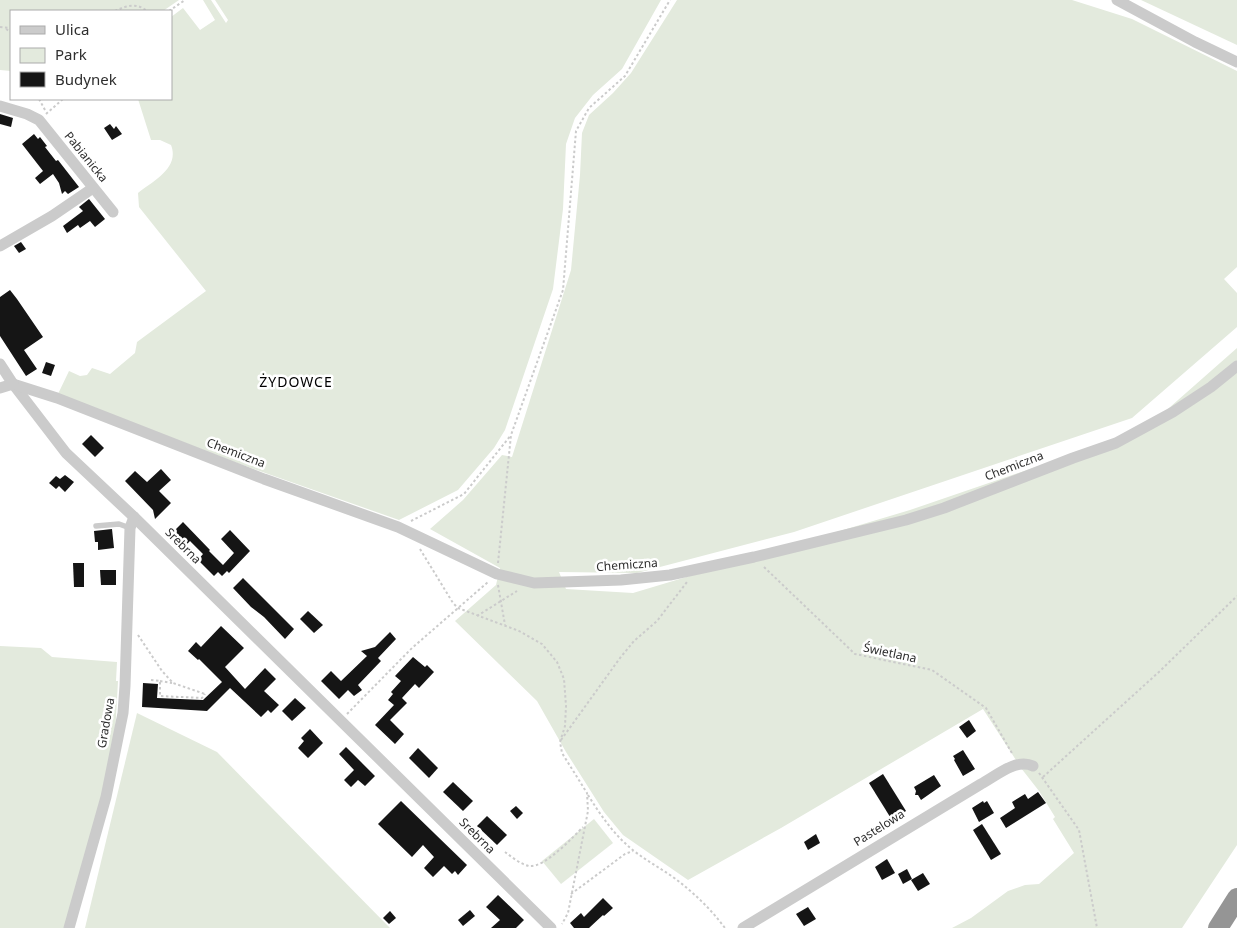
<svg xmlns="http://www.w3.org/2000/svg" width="1237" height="928" font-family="'Noto Sans',sans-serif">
	<rect width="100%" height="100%" fill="#fff"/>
	<g fill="#e3eadd">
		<path d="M0,0H179L163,11H11V71L0,70Z"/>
		<path d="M203,0H211L226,23L228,20L215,0H661L622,69L593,95L575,118L566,144L563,209L553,289L505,430L494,448L458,490L399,520L237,463L58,394L69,371L80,376L87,375L92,368L110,374L135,353L137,342L206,291L139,207L138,193C153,181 180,168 171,145L160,140H151L138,99H171V17L183,8L200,30L215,20Z"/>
		<path d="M677,0H1072L1132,19L1237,71V267L1224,279L1237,293V327L1132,418L794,532L637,573L559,572L566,589L633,593L910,510L1144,430L1237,348V845L1182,928H952L971,918L1008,891L1025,885L1039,884L1074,853L1053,819L1055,817L1039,791L1021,768L983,709L781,828L688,880L623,835L604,812L566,752L537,701L455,621L496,585L500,568L430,529L463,500L502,455L512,457L571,270L580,175L582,133L589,115L613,93L631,73Z"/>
		<path d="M1141,0H1237V45Z"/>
		<path d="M0,646L41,648L52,657L117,662L116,681H118L115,735L98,816L65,928H0Z"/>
		<path d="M137,713L217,752L390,928H85Z"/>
		<path d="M594,819L613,843L561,884L542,861Z"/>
	</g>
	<g fill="#151515">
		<path d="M0,114L13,118L11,127L0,124Z"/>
		<path d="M110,124L114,129L116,126L122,134L112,140L104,128Z"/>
		<path d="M34,134L38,139L40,137L47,146L45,147L56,161L58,160L79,187L68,194L65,191L62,194L59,183L53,174L40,184L35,178L43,171L22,144Z"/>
		<path d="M89,199L105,219L95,227L90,221L80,228L78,225L67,233L63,226L83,211L79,207Z"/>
		<path d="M21,242L26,249L19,253L14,246Z"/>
		<path d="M10,290L17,299L43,337L24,350L37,369L26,376L0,336V297Z"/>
		<path d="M46,362L55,365L51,376L42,373Z"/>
		<path d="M91,435L104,448L95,457L82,444Z"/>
		<path d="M161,469L171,480L159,491L171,503L155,519L153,510L125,481L135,471L147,482Z"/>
		<path d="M65,475L74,482L65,492L59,486L56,489L49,483L56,476L60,479Z"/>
		<path d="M183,522L210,550L209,551L223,565L234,553L221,539L230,530L250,551L229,573L227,571L222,576L218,572L214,576L198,560L203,554L190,541L184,547L174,536L176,535L173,532Z"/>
		<path d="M112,529L114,548L98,550V542H95L94,531Z"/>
		<path d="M73,563H84V587H74Z"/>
		<path d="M100,570H116V585H101Z"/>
		<path d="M243,578L294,629L285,639L264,617L251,607L233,588Z"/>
		<path d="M308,611L323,625L314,633L300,619Z"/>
		<path d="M221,626L244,648L225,667L245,689L265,668L276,679L264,691L279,705L271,713L268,710L261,717L230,688L207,711L142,707L143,683L158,684L157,698L203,700L222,682L199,659L198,660L188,651L196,642L201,647Z"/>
		<path d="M390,632L396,639L378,658L381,661L358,685L362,690L354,696L348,690L339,699L321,681L331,671L341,681L367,656L361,651L375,647Z"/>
		<path d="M413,657L425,667L427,665L434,672L419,688L415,684L402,698L407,703L390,720L404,734L395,744L375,725L394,705L388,700L393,694L391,692L401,681L395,676Z"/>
		<path d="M295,698L306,708L292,721L282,711Z"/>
		<path d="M969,720L976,731L967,738L959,727Z"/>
		<path d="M310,729L323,743L308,758L298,748L304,741L301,738Z"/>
		<path d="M346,747L375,776L365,786L358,780L351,787L344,780L354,770L339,754Z"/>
		<path d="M418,748L438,768L429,778L409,758Z"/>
		<path d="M963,750L975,769L963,776L954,760L955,759L953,756Z"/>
		<path d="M883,774L906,811L892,820L869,783Z"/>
		<path d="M934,775L941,786L921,800L918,795H915L916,791L914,787Z"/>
		<path d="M453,782L473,801L463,811L443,792Z"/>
		<path d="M1038,792L1046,803L1006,828L1000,818L1015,808L1012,802L1025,794L1028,799Z"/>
		<path d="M401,801L467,865L458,875L455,871L452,874L444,866L433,877L424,868L434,857L423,845L412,857L378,824Z"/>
		<path d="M983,801L984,803L987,801L994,813L979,822L972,808Z"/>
		<path d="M516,806L523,813L517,819L510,811Z"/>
		<path d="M487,816L507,835L497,845L477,826Z"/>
		<path d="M982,824L1001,854L991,860L973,830Z"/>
		<path d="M816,834L820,843L808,850L804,842Z"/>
		<path d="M887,859L895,873L882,880L875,867Z"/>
		<path d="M907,869L912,879L903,884L898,874Z"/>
		<path d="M923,873L930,884L918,891L911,880Z"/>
		<path d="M498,895L524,920L516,928H491L500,920L486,907Z"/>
		<path d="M603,898L613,908L604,916L603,915L589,928H574L570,923L581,913L584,917Z"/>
		<path d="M808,907L816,919L804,926L796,914Z"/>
		<path d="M470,910L475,916L463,926L458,920Z"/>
		<path d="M390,911L396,918L389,924L383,918Z"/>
	</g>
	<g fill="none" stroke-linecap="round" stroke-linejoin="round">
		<g stroke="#cbcbcb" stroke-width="2" stroke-dasharray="2.5 2.5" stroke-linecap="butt">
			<path d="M115,11C126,6 136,2 147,11"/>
			<path d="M169,11L185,0"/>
			<path d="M0,27L11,28"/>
			<path d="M6,29L11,32"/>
			<path d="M39,99L45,110"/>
			<path d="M46,114L63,99"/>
			<path d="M411,521L464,494L511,435"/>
			<path d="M420,549L453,603L458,608L519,631L542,644L557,662L564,679L566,706L565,726L560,742L562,753L587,793L588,811L568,913L562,924"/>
			<path d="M498,563L511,435L563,290L576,131L589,108L625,76L670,0"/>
			<path d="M764,567L855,654L932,670L986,708L1013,755"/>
			<path d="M498,585L505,625"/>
			<path d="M477,616L517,591"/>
			<path d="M138,635L162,671L173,683L205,694"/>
			<path d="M151,680L160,681V696L202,698L205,694"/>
			<path d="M160,681L172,683"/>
			<path d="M347,714L412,648L488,582"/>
			<path d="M561,740L620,658L634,641L657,621L687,582"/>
			<path d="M1039,773L1079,830L1097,928"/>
			<path d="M1043,777L1160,671L1237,596"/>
			<path d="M588,795C601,816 615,836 634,851C647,861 660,868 673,877C693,892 710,908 725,928"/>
			<path d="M505,852C512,857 520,864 529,866C545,868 573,837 583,827"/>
			<path d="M571,894L625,854L633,851"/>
		</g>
		<path stroke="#cbcbcb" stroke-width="5.5" d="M96,526L119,524L130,528"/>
		<g stroke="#cbcbcb" stroke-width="11">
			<path d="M1117,0L1195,42L1237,62"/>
			<path d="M0,106L27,114L39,120L113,212"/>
			<path d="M0,246L52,216L93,188"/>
			<path d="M0,364L13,384L66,453L134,517L551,928"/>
			<path d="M13,384L57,398L264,479L398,527L497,574L534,583L621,580L670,575L754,557L906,520L944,508L1073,458L1116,443L1173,412L1211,387L1237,366"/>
			<path d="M0,388L13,384"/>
			<path d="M69,928L106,797L123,713L125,686L130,528L134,517"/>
			<path d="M743,928L981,784C996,776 1016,758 1033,766"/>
		</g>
		<path stroke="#959595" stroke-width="20" d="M1218,928L1237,898"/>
	</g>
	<g text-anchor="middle" stroke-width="5" stroke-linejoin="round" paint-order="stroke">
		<g font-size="12" fill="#2e2e2e" stroke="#fff">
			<text transform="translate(86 157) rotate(51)" y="4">Pabianicka</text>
			<text transform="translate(236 453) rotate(21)" y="4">Chemiczna</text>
			<text transform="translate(1014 466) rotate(-21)" y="4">Chemiczna</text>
			<text transform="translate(183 546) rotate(45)" y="4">Srebrna</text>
			<text transform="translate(627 565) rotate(-4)" y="4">Chemiczna</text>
			<text transform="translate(890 653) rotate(12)" y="4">Świetlana</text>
			<text transform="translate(106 723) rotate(-80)" y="4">Gradowa</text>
			<text transform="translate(879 828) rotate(-32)" y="4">Pastelowa</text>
			<text transform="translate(477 836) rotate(45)" y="4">Srebrna</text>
		</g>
		<g font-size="14" letter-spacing="1" fill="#000" stroke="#fff">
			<text x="296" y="387">ŻYDOWCE</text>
		</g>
	</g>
	<rect x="10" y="10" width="162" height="90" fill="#ffffff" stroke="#ababab"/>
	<rect x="20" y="26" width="25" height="8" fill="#cbcbcb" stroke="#ababab"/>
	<text x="55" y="35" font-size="15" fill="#2e2e2e">Ulica</text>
	<rect x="20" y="48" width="25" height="15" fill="#e3eadd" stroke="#ababab"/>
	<text x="55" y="60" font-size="15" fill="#2e2e2e">Park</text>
	<rect x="20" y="72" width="25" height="15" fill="#151515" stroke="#ababab"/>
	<text x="55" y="85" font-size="15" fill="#2e2e2e">Budynek</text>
</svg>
